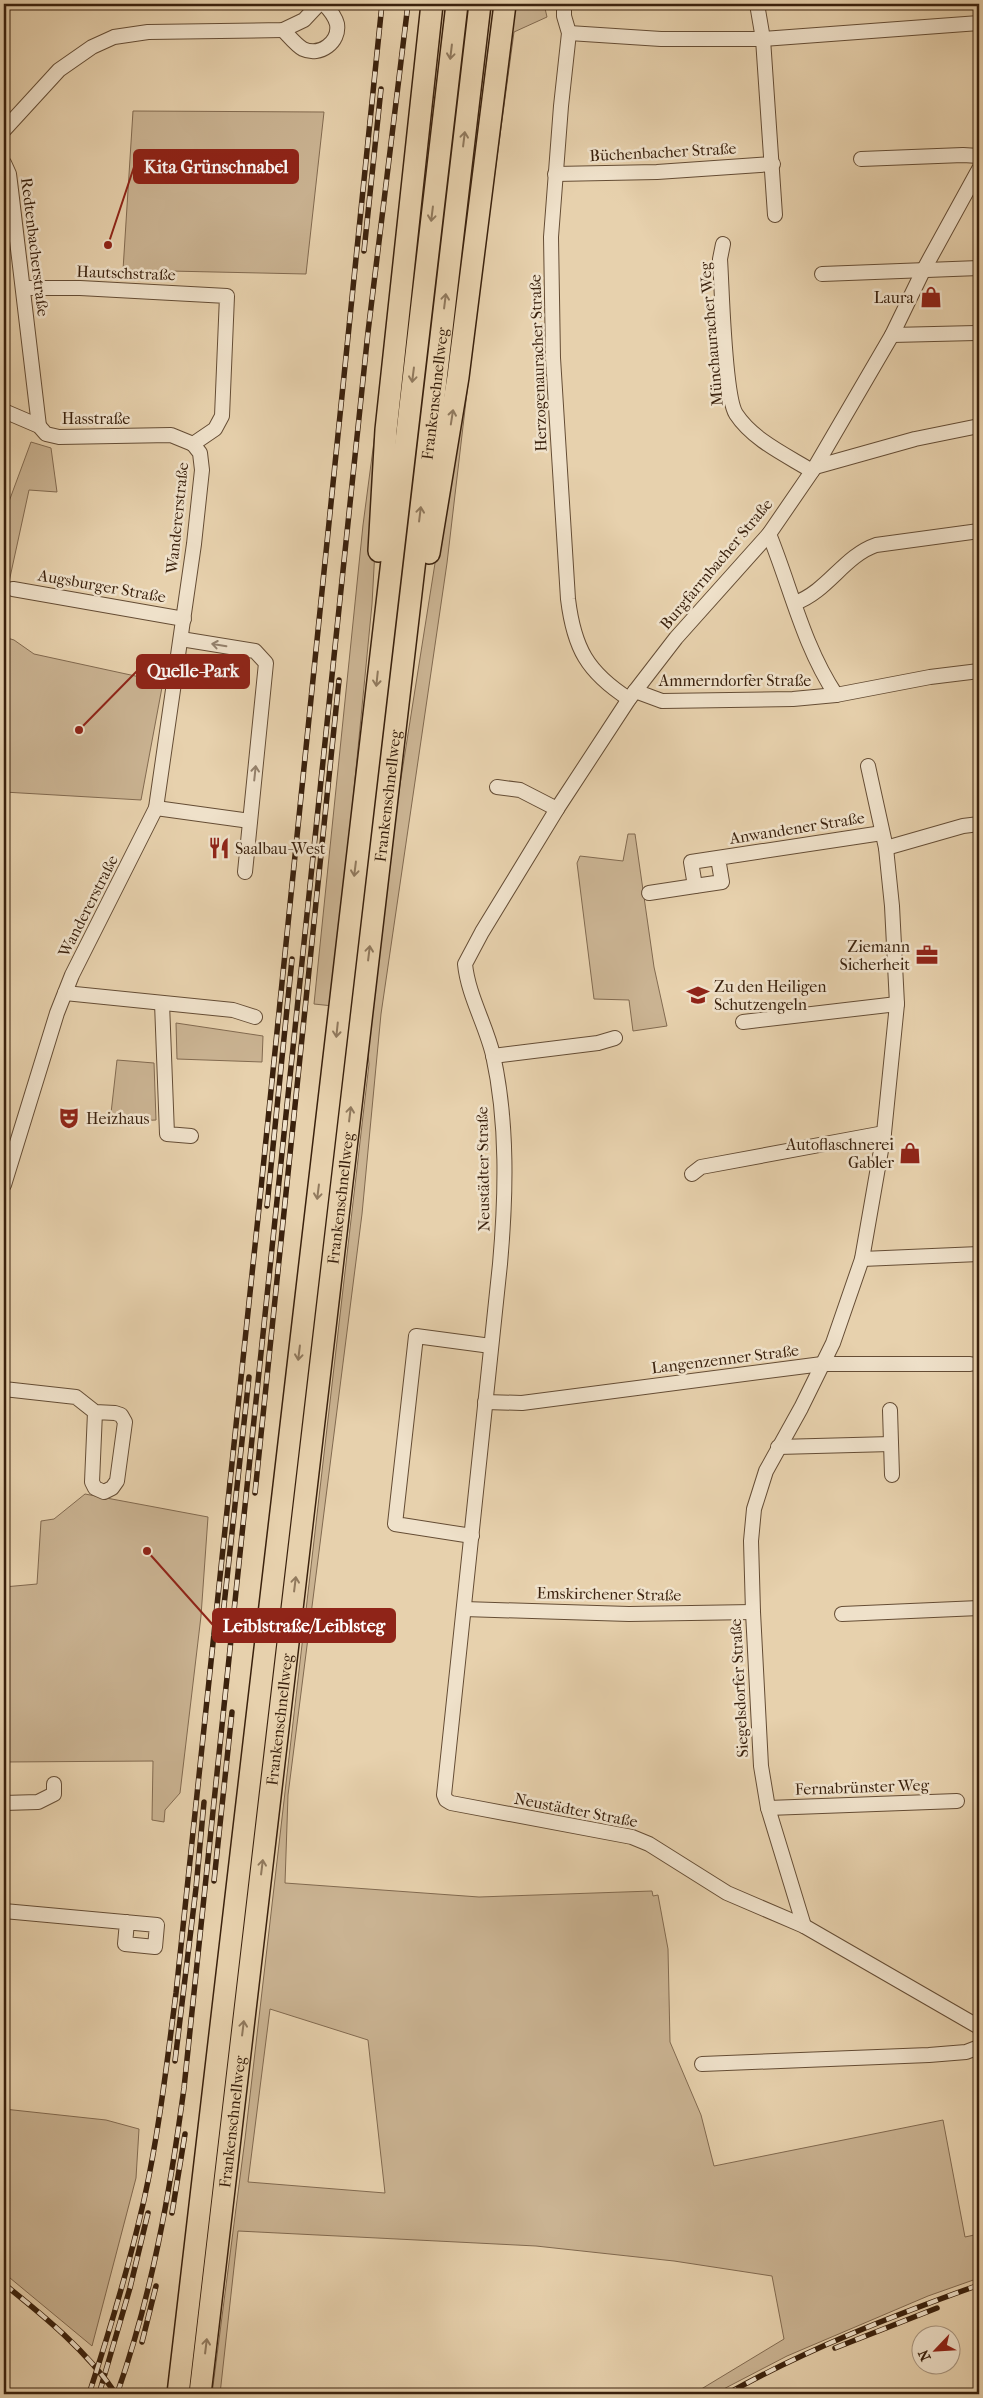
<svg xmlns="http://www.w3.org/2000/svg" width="983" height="2398" font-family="'IM FELL French Canon',serif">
  <rect width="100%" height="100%" fill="#e7d1ad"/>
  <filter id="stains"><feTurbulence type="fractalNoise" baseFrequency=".004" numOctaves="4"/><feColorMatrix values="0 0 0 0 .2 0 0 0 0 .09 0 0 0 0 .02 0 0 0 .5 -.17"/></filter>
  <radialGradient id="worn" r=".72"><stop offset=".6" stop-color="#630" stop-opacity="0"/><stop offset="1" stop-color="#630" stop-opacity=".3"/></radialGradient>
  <g fill="#cab392" stroke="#826a50" fill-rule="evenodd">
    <path d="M 514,4 L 544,4 L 547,17 L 514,32 L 479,290 L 447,563 L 381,1014 L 362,1214 L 288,1795 L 285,1883 L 479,1897 L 652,1891 L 653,1896 L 658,1895 L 668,1949 L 670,2042 L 701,2115 L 714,2166 L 943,2120 L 965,2237 L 979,2234 L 979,2278 L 928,2296 L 787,2356 L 714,2394 L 693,2394 L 784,2339 L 772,2276 L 674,2261 L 536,2246 L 238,2231 L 220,2394 L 212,2394 L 245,2139 L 369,1064 L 366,1040 L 384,886 L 469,348 ZM 270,2009 L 368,2040 L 385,2193 L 248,2182 Z"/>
    <path d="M 133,111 L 324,112 L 306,274 L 123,270 Z"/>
    <path d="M 386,350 L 372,604 L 333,1006 L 314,1004 L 363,525 Z"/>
    <path d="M 31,442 L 51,448 L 57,492 L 29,490 L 4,605 L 4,515 Z"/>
    <path d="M 4,637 L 14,640 L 34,654 L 163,682 L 141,800 L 4,792 Z"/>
    <path d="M 628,834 L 635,834 L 654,967 L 667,1026 L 633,1031 L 629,1000 L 594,999 L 577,863 L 580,856 L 623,861 Z"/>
    <path d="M 176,1023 L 263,1036 L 262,1062 L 177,1059 Z"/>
    <path d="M 117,1060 L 154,1063 L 156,1120 L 110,1122 Z"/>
    <path d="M 85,1494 L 208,1517 L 201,1616 L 180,1793 L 165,1810 L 164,1822 L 152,1820 L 153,1761 L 4,1762 L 4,1587 L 37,1584 L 41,1521 L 54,1519 Z"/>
    <path d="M 4,2109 L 106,2120 L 139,2129 L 136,2178 L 92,2346 L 4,2273 Z"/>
  </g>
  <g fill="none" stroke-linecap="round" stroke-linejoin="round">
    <g stroke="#654d35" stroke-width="16">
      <g id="minor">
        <path d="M 564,4 L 564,16 L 569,33 L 561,106 L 551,237 L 553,358 L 568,599 C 574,648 587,672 629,699"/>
        <path d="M 757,4 L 763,39 L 775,215"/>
        <path d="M 283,30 C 289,36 296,45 303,49 C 320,57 340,42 337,24 C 335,16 330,10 324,4"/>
        <path d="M 569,33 L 661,39 L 763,39 L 979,23"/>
        <path d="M 4,130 L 59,70 L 92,47 L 114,37 L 148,32 L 283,30 L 304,20 L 319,4"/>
        <path d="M 861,159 L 963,155 L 979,156"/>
        <path d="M 4,163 L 9,174 L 11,190 L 39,426"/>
        <path d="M 979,169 L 923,271 L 892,335 L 815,467 L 769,534 L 676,638 L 629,699 L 557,809 L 482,932 L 465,964 C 468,995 486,1025 493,1055 C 508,1123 506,1196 500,1264 L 444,1795 L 446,1800 L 451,1803 L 632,1837 L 649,1844 L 727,1893 L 804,1926 L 979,2027"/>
        <path d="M 555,174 L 657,172 L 773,164"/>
        <path d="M 723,244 L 720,259 C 722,287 724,395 736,414 C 753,440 786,455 812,471"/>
        <path d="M 822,274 L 979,268"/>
        <path d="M 24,288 L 80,288 L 227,296 L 222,416 L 215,429 L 193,444"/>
        <path d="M 892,335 L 976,333"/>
        <path d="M 4,411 L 39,426 L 46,434 L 59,437 L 171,435 L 193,444"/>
        <path d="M 815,467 L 915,439 L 979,426"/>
        <path d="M 769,534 C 791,588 803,645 836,695"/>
        <path d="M 13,589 L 184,619"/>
        <path d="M 795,603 C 828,591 844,556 876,545 L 979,531"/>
        <path d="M 181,639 L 255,651 L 266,663 L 245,872"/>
        <path d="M 635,691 L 662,701 L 793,699 L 836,695 L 930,677 L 979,671"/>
        <path d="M 497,787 L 520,790 L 557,809"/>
        <path d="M 156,808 L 250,821"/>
        <path d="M 886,848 L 963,826 L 979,824"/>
        <path d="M 718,858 L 722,882 L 695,886 L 691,862 C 755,852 819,842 882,833"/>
        <path d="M 649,893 L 695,886"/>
        <path d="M 65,993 L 233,1010 L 255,1017"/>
        <path d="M 162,1003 L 167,1134 L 191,1136"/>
        <path d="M 743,1022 L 897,1004"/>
        <path d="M 493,1056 L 598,1043 L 615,1038"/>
        <path d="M 692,1174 L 701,1167 L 884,1133"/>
        <path d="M 4,1185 L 57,1013 L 72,975 L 156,808 L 194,544 L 202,470 L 200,453 L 193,444"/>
        <path d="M 862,1259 L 979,1254"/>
        <path d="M 4,1389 L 76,1397 L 95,1412 L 115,1413 L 121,1415 L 125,1422 L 117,1481 L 112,1488 L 104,1492 L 95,1488 L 92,1482 L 95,1412"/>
        <path d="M 485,1402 L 522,1403 L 822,1364 L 970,1364"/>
        <path d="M 890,1410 L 892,1475"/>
        <path d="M 778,1447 L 891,1444"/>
        <path d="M 472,1536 L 395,1524 L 416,1336 L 491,1346"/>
        <path d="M 464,1609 L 629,1614 L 753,1612"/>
        <path d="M 842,1614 L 979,1608"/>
        <path d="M 4,1803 L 38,1802 L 54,1794 L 54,1784"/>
        <path d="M 768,1808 L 957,1801"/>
        <path d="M 4,1911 L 157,1925 L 155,1947 L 125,1944 L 127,1922"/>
        <path d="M 804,1926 L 768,1808 L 761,1766 L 753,1612 L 751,1541 L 754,1509 L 766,1471 L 801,1408 L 833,1343 L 862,1259 L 884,1133 L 897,1004 L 892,906 L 886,848 L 868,766"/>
        <path d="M 702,2064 L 929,2055 L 966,2052 L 979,2047"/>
      </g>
    </g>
    <g stroke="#3a210d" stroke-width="24">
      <g id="highway">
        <path d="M 379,551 L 386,430 L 432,4"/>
        <path d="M 429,553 L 458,377 L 505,4"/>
        <path d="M 178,2394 L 457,4"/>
        <path id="s1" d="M 200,2394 L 480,4"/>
      </g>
    </g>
    <use href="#minor" stroke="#efe1ca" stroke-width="14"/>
    <use href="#highway" stroke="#e7d1ad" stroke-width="21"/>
    <g stroke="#3a210d" stroke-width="5.5">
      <g id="rail">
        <path d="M 364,251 L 381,89"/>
        <path d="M 267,1206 L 292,959"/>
        <path d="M 255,1493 L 339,680"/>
        <path d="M 221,1633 L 249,1377"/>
        <path d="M 214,1881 L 232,1712"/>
        <path d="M 175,2061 L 196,1888 L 204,1802"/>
        <path d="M 172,2213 L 185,2134"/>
        <path d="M 4,2284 C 44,2316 87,2351 116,2394"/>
        <path d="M 142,2342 L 156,2286"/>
        <path d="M 835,2348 L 937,2308"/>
        <path d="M 89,2394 C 110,2330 129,2266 144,2200 C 159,2132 167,2062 176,1993 L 259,1208 L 382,4"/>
        <path d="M 99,2394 L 130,2288 L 148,2213"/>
        <path d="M 117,2394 C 152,2295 170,2192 184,2088 L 368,332 L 408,4"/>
        <path d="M 727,2394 C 807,2349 892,2316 979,2285"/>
      </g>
    </g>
    <use href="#rail" stroke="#efe1ca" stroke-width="4" stroke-dasharray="11" stroke-linecap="butt"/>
  </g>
  <defs><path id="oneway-shaft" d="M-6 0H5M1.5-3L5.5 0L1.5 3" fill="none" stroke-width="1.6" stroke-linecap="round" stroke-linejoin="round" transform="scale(1.25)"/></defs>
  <g stroke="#90795d">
    <use href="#oneway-shaft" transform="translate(451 52) rotate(97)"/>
    <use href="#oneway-shaft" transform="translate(464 139) rotate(-83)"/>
    <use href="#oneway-shaft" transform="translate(432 214) rotate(97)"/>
    <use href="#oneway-shaft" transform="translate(445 301) rotate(-83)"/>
    <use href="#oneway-shaft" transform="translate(413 375) rotate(97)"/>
    <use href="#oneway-shaft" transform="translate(452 417) rotate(-81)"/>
    <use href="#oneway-shaft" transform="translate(420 514) rotate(-83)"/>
    <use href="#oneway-shaft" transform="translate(377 679) rotate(96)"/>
    <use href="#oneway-shaft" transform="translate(355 869) rotate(97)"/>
    <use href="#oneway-shaft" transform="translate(369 953) rotate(-83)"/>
    <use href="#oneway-shaft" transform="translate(337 1030) rotate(96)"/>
    <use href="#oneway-shaft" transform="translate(350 1114) rotate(-83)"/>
    <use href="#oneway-shaft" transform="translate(318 1192) rotate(97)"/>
    <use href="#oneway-shaft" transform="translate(299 1353) rotate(97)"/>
    <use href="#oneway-shaft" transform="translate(295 1584) rotate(-83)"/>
    <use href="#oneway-shaft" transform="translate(262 1867) rotate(-83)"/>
    <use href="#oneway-shaft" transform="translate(243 2028) rotate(-83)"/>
    <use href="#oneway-shaft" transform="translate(206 2346) rotate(-83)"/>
  </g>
  <g stroke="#94816c">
    <use href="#oneway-shaft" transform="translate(219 645) rotate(-171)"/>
    <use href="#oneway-shaft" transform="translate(255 773) rotate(-84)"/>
  </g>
  <defs>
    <g id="shop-bare" transform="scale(1.725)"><path d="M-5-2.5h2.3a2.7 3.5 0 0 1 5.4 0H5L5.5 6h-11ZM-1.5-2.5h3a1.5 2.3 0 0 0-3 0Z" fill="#8f2418" stroke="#efe1ca" stroke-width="2.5" paint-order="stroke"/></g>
    <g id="restaurant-bare" transform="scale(1.725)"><path d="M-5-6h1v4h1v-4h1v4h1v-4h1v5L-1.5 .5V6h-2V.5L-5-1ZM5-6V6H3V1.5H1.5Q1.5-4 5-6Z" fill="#8f2418" stroke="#efe1ca" stroke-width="2.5" paint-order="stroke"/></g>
    <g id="office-bare" transform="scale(1.725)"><path d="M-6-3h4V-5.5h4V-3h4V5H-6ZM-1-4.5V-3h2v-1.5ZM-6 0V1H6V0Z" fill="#8f2418" stroke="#efe1ca" stroke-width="2.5" paint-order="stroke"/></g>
    <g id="school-bare" transform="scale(1.725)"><path d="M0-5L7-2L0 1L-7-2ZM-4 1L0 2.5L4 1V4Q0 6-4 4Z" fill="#8f2418" stroke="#efe1ca" stroke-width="2.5" paint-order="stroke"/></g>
    <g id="theatre-bare" transform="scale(1.725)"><path d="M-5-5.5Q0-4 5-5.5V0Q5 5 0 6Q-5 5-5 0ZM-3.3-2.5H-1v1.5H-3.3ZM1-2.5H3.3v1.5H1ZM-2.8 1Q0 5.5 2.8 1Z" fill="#8f2418" stroke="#efe1ca" stroke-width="2.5" paint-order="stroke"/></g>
  </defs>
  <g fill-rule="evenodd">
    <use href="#shop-bare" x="931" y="297"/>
    <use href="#restaurant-bare" x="219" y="848"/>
    <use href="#office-bare" x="927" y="955"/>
    <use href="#school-bare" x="698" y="995"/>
    <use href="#theatre-bare" x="69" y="1118"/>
    <use href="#shop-bare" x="910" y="1153"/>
  </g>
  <g text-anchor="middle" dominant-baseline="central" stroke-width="5" stroke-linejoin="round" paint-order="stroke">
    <g font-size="16" fill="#3a210d" stroke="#efe1ca">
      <text transform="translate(663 152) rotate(-3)">Büchenbacher Straße</text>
      <text transform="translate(35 247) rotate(83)">Redtenbacherstraße</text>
      <text transform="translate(126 273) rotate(2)">Hautschstraße</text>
      <text transform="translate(711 334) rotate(-95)">Münchauracher Weg</text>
      <text transform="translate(538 363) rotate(-92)">Herzogenauracher Straße</text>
      <text stroke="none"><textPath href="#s1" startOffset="2014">Frankenschnellweg</textPath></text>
      <text x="96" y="418">Hasstraße</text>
      <text transform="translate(177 518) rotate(-84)">Wandererstraße</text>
      <text transform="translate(716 564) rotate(-50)">Burgfarrnbacher Straße</text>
      <text transform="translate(102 586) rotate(10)">Augsburger Straße</text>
      <text x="735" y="680">Ammerndorfer Straße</text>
      <text stroke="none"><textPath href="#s1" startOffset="1609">Frankenschnellweg</textPath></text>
      <text transform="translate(797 828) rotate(-9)">Anwandener Straße</text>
      <text transform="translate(88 906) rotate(-63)">Wandererstraße</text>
      <text transform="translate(483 1169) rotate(-91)">Neustädter Straße</text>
      <text stroke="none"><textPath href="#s1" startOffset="1204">Frankenschnellweg</textPath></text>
      <text transform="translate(725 1359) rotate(-7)">Langenzenner Straße</text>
      <text transform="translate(609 1594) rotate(1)">Emskirchener Straße</text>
      <text transform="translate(739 1688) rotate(-93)">Siegelsdorfer Straße</text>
      <text stroke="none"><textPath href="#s1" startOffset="679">Frankenschnellweg</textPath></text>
      <text transform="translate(862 1787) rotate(-2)">Fernabrünster Weg</text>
      <text transform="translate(576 1810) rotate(11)">Neustädter Straße</text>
      <text stroke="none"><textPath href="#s1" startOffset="274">Frankenschnellweg</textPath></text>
    </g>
    <g font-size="16" fill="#3a210d" stroke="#efe1ca" text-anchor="end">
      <text x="914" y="297">Laura</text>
      <text x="235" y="848" text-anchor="start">Saalbau-West</text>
      <text x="910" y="946">Ziemann<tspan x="910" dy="18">Sicherheit</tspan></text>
      <text x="714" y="986" text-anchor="start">Zu den Heiligen<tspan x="714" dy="18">Schutzengeln</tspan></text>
      <text x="86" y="1118" text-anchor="start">Heizhaus</text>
      <text x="894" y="1144">Autoflaschnerei<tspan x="894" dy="18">Gabler</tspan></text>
    </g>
  </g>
  <path fill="none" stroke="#8f2418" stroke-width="2" d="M108 245L134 167M79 730L137 671M147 1551L213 1625"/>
  <g fill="#8f2418" stroke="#efe1ca" stroke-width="2">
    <circle cx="108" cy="245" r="5"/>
    <circle cx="79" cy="730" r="5"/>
    <circle cx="147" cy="1551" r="5"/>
  </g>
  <g fill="#8f2418" stroke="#8f2418" stroke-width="2">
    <rect x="134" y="150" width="164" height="33" rx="5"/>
    <rect x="137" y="655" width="112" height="33" rx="5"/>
    <rect x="213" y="1609" width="182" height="33" rx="5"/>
  </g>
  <g font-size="18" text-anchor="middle" font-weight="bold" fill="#fff">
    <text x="216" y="173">Kita Grünschnabel</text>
    <text x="193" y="677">Quelle-Park</text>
    <text x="304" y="1632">Leiblstraße/Leiblsteg</text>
  </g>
  <rect width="983" height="2398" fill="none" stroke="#e7d1ad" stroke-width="20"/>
  <rect x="5" y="5" width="973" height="2388" fill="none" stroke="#3a210d" stroke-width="2.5"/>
  <rect x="10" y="10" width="963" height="2378" fill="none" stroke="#3a210d"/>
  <g transform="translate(936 2350) rotate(245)"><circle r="24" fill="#efe1ca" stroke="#a7947e"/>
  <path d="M0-4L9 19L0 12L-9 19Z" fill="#8f2418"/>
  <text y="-8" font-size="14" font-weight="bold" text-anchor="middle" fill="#3a210d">N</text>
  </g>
  <rect width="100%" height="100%" filter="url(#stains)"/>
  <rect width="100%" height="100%" fill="url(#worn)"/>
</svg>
